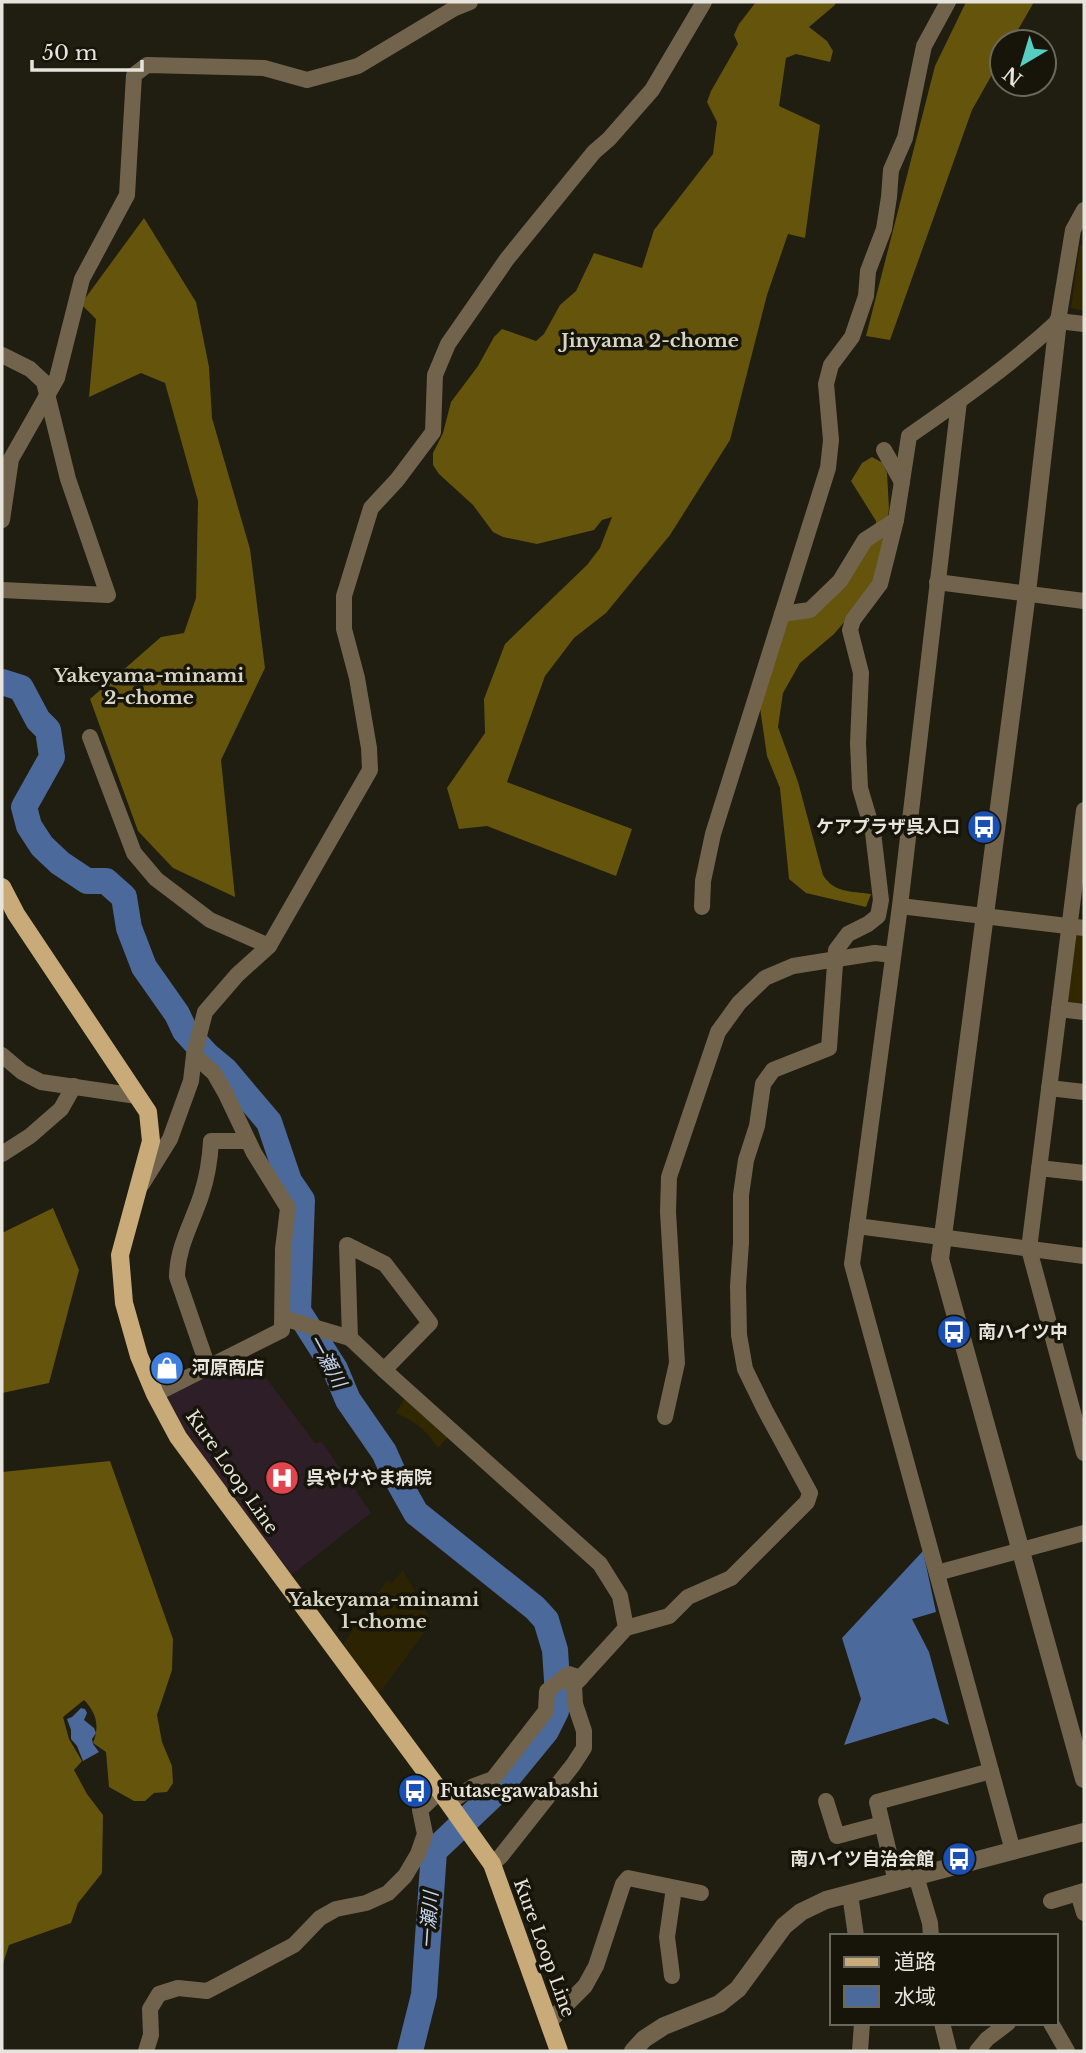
<svg xmlns="http://www.w3.org/2000/svg" width="1086" height="2053" font-family="'Libre Baskerville','Noto Sans JP',serif">
  <rect width="100%" height="100%" fill="#201d11"/>
  <path fill="#2e1e28" d="M 252,1359 L 315,1443 L 322,1442 L 371,1513 L 289,1577 L 187,1438 L 166,1397 L 167,1393 Z"/>
  <g fill="#312800">
    <path d="M 1080,245 L 1084,245 L 1084,311 L 1071,308 Z"/>
    <path d="M 1069,926 L 1084,928 L 1084,1012 L 1059,1009 Z"/>
    <path d="M 407,1394 L 450,1435 L 438,1448 C 424,1428 418,1424 396,1413 Z"/>
  </g>
  <g fill="#64540c">
    <path d="M 756,2 L 835,2 L 835,5 L 809,27 L 827,41 L 833,51 L 830,62 L 796,54 L 786,58 L 779,106 L 820,125 L 805,238 L 788,234 L 767,295 L 730,440 L 670,535 L 606,613 L 574,638 L 545,676 L 507,782 L 632,829 L 616,876 L 487,826 L 459,829 L 447,788 L 485,733 L 484,699 L 505,644 L 587,565 L 600,548 L 612,517 L 602,520 L 594,530 L 537,544 L 503,537 L 493,532 L 473,505 L 439,474 L 433,465 L 433,453 L 443,433 L 451,402 L 478,366 L 494,337 L 502,329 L 536,341 L 544,334 L 560,305 L 576,291 L 594,253 L 642,268 L 654,230 L 713,154 L 717,122 L 707,102 L 711,91 L 738,44 L 734,35 L 739,24 Z"/>
    <path d="M 966,2 L 1034,2 L 1011,42 L 1002,42 L 1002,57 L 972,110 L 890,340 L 866,336 L 935,66 Z"/>
    <path d="M 144,218 L 196,302 L 209,367 L 212,418 L 250,549 L 265,668 L 221,760 L 235,897 L 173,868 L 138,831 L 90,699 L 161,637 L 184,633 L 196,598 L 198,501 L 165,383 L 141,373 L 89,397 L 96,319 L 81,304 Z"/>
    <path d="M 872,457 L 883,463 L 887,473 L 889,508 L 885,543 L 870,592 L 834,634 L 800,663 L 783,693 L 778,727 L 798,782 L 823,875 C 834,893 851,891 871,894 L 866,907 L 806,893 L 789,879 L 780,788 L 767,756 L 759,701 L 785,622 L 807,615 L 844,588 L 875,532 L 876,521 L 851,481 L 862,463 Z"/>
    <path d="M 53,1208 L 79,1270 L 49,1383 L 2,1393 L 2,1233 Z"/>
    <path d="M 110,1461 L 173,1639 L 172,1670 L 157,1715 L 162,1742 L 172,1766 L 173,1783 L 167,1792 L 154,1793 L 145,1801 L 134,1801 L 109,1787 L 106,1752 L 93,1743 C 100,1726 96,1712 84,1700 L 63,1717 L 69,1739 L 82,1761 L 74,1770 L 87,1794 L 103,1815 L 102,1873 L 78,1903 L 71,1923 L 9,1945 L 2,1967 L 2,1472 Z"/>
  </g>
  <path fill="#2c2303" d="M 403,1570 L 432,1622 L 379,1694 L 343,1644 L 387,1580 L 391,1584 Z"/>
  <g fill="#4b699b">
    <path d="M 923,1551 L 936,1612 L 912,1619 L 929,1652 L 949,1725 L 934,1718 L 844,1745 L 861,1699 L 842,1638 Z"/>
    <path d="M 81,1708 L 85,1709 L 87,1713 L 84,1720 L 94,1728 L 96,1733 L 92,1739 L 93,1744 L 99,1752 L 83,1761 L 77,1746 L 71,1739 L 71,1730 L 67,1719 L 72,1717 Z"/>
  </g>
  <g fill="none" stroke-linecap="round" stroke-linejoin="round">
    <path stroke="#4b699b" stroke-width="26" d="M 2,682 L 21,688 L 38,720 L 48,730 L 52,757 L 24,807 L 29,826 L 42,846 L 60,863 L 87,881 L 106,881 L 124,897 L 129,928 L 144,967 L 177,1014 L 185,1031 L 207,1055 L 225,1070 L 269,1122 L 289,1181 L 302,1200 L 298,1311 L 335,1369 L 348,1400 L 384,1452 L 393,1472 L 416,1513 L 535,1608 L 546,1620 L 555,1650 L 558,1696 L 556,1711 L 546,1731 L 496,1792 L 434,1851 L 424,1995 L 410,2051"/>
    <g stroke="#72644c" stroke-width="16">
      <path d="M 1058,321 L 1073,230 L 1084,210"/>
      <path d="M 2,355 L 30,369 L 44,382 L 68,479 L 108,595 L 2,590"/>
      <path d="M 959,401 L 900,906 L 852,1264 L 1013,1851"/>
      <path d="M 884,450 L 902,482"/>
      <path d="M 2,520 L 11,459 L 57,378 L 82,279 L 127,195 L 134,75 L 147,65 L 264,68 L 307,80 L 358,66 L 455,8 L 470,2"/>
      <path d="M 937,582 L 1084,601"/>
      <path d="M 782,614 L 810,610 L 840,581 L 865,540 L 896,520"/>
      <path d="M 90,737 L 134,853 L 156,879 L 210,920 L 269,946"/>
      <path d="M 1084,810 L 1029,1249 L 1084,1453"/>
      <path d="M 900,906 L 1084,928"/>
      <path d="M 702,907 L 703,881 L 713,834 L 828,468 L 831,440 L 826,384 L 831,365 L 852,337 L 866,296 L 868,271 L 884,229 L 889,197 L 891,170 L 905,138 L 924,46 L 948,2"/>
      <path d="M 1059,1009 L 1084,1012"/>
      <path d="M 2,1055 L 22,1072 L 41,1082 L 137,1096"/>
      <path d="M 1049,1088 L 1084,1092"/>
      <path d="M 2,1154 L 30,1136 L 61,1109 L 74,1086"/>
      <path d="M 1039,1168 L 1084,1173"/>
      <path d="M 142,1184 L 170,1139 L 191,1081 L 194,1055 L 205,1012 L 237,975 L 269,946 L 370,770 L 369,748 L 357,678 L 344,629 L 344,596 L 371,508 L 397,480 L 433,432 L 435,375 L 448,344 L 507,259 L 594,152 L 609,139 L 652,90 L 704,2"/>
      <path d="M 857,1226 L 1084,1256"/>
      <path d="M 347,1245 L 385,1264 L 430,1323 L 384,1370 L 350,1338 Z"/>
      <path d="M 283,1318 L 350,1338"/>
      <path d="M 208,1367 L 177,1277 C 177,1248 192,1223 201,1196 C 207,1178 210,1161 211,1141 L 248,1141"/>
      <path d="M 384,1370 L 600,1564 L 620,1596 L 626,1628"/>
      <path d="M 155,1394 L 282,1330 L 283,1249 L 288,1208 L 254,1153 L 226,1094 L 214,1073 L 194,1055"/>
      <path d="M 665,1417 L 677,1363 L 668,1212 L 669,1177 L 718,1032 L 739,1003 L 765,978 L 793,966 L 875,953 L 893,955"/>
      <path d="M 937,1573 L 1084,1533"/>
      <path d="M 826,1801 L 837,1836 L 882,1824"/>
      <path d="M 448,1803 L 474,1786 L 493,1779 L 546,1711 L 547,1691 L 569,1674 L 581,1678"/>
      <path d="M 492,1864 L 501,1856 L 573,1765 L 584,1748 L 584,1731 L 575,1704 L 574,1685 L 626,1628 L 669,1616 L 688,1597 L 731,1578 L 807,1502 L 810,1493 L 765,1410 L 745,1369 L 739,1335 L 738,1286 L 741,1243 L 741,1195 L 746,1160 L 757,1126 L 763,1084 L 773,1070 L 829,1048 L 836,950 L 848,934 L 868,924 L 878,916 L 881,900 L 873,832 L 860,788 L 858,743 L 861,673 L 850,630 L 853,620 L 880,584 L 896,520 L 909,436 C 961,400 1012,364 1058,321 L 1084,324"/>
      <path d="M 916,1876 L 930,1923 L 931,1936"/>
      <path d="M 896,1882 L 877,1802 L 991,1771"/>
      <path d="M 1078,1893 L 1084,1913"/>
      <path d="M 850,1894 L 856,1936"/>
      <path d="M 1051,1901 L 1084,1891"/>
      <path d="M 672,1976 L 667,1937 L 674,1888"/>
      <path d="M 549,2022 L 585,1986 L 596,1966 L 623,1884 L 628,1878 L 701,1893"/>
      <path d="M 942,2023 L 949,2051"/>
      <path d="M 1051,2023 L 1067,2051"/>
      <path d="M 146,2051 L 151,2035 L 150,2009 L 159,1994 L 178,1988 L 207,1991 L 294,1945 L 320,1918 L 336,1909 L 366,1903 L 388,1893 L 405,1876 L 418,1854 L 425,1834 L 420,1810 L 440,1791"/>
      <path d="M 860,2051 L 862,2023"/>
      <path d="M 977,2051 L 987,2039 L 1008,2023"/>
    </g>
    <g stroke="#72644c" stroke-width="18">
      <path d="M 1058,321 L 1027,593 L 940,1259 L 1084,1779"/>
      <path d="M 633,2051 L 644,2039 L 664,2026 L 719,2004 L 738,1989 L 784,1926 L 801,1912 L 826,1900 L 1084,1832"/>
    </g>
    <path stroke="#c9ab7a" stroke-width="18" d="M 2,887 L 16,914 L 148,1112 L 151,1141 L 120,1255 L 124,1303 L 139,1356 L 155,1394 L 178,1437 L 440,1791 L 492,1864 L 559,2051"/>
  </g>
  <defs>
    <g id="bus-disc" transform="scale(1.75)"><circle r="9.5" fill="#1a4fb4" stroke="#171409"/><path d="M-5-6H5V4H4V6H2V4H-2V6H-4V4H-5ZM-3.5-4V0h7V-4ZM-3.5 1.2v1.5H-2V1.2ZM2 1.2v1.5H3.5V1.2Z" fill="#fff"/></g>
    <g id="shop-disc" transform="scale(1.75)"><circle r="9.5" fill="#3f7fe0" stroke="#171409"/><path d="M-5-2.5h2.3a2.7 3.5 0 0 1 5.4 0H5L5.5 6h-11ZM-1.5-2.5h3a1.5 2.3 0 0 0-3 0Z" fill="#fff"/></g>
    <g id="hospital-disc" transform="scale(1.75)"><circle r="9.5" fill="#e0444e" stroke="#171409"/><path d="M-5-5h3v3.5h4V-5h3V5h-3V1.5h-4V5h-3Z" fill="#fff"/></g>
  </defs>
  <g fill-rule="evenodd">
    <use href="#bus-disc" x="984" y="827"/>
    <use href="#bus-disc" x="954" y="1332"/>
    <use href="#shop-disc" x="167" y="1368"/>
    <use href="#hospital-disc" x="282" y="1478"/>
    <use href="#bus-disc" x="415" y="1791"/>
    <use href="#bus-disc" x="959" y="1859"/>
  </g>
  <g text-anchor="middle" dominant-baseline="central" stroke-width="7" stroke-linejoin="round" paint-order="stroke">
    <g font-size="18" font-weight="bold" fill="#e6e4dc" stroke="#171409" text-anchor="start">
      <text x="960" y="827" text-anchor="end">ケアプラザ呉入口</text>
      <text x="978" y="1332">南ハイツ中</text>
      <text x="192" y="1368">河原商店</text>
      <text x="306" y="1478">呉やけやま病院</text>
      <text x="440" y="1791">Futasegawabashi</text>
      <text x="934" y="1859" text-anchor="end">南ハイツ自治会館</text>
    </g>
    <g font-size="18" fill="#e6e4dc" stroke="#171409">
      <text transform="translate(232 1472) rotate(55)">Kure Loop Line</text>
      <text transform="translate(544 1948) rotate(70)">Kure Loop Line</text>
    </g>
    <g font-size="19" font-weight="bold" fill="#d9d5c6" stroke="#171409">
      <text x="650" y="340">Jinyama 2-chome</text>
      <text x="149" y="675">Yakeyama-minami<tspan x="149" dy="22">2-chome</tspan></text>
      <text x="384" y="1599">Yakeyama-minami<tspan x="384" dy="22">1-chome</tspan></text>
    </g>
    <g font-size="19" font-style="italic" fill="#c3d5f4" stroke="#171409">
      <text transform="translate(327 1361) rotate(61)">一瀬川</text>
      <text transform="translate(429 1920) rotate(-86)">一瀬川</text>
    </g>
  </g>
  <rect width="1086" height="2053" fill="none" stroke="#e6e4dc" stroke-width="7"/>
  <rect x="830" y="1934" width="228" height="91" fill="#171409" stroke="#6a675d" stroke-width="2"/>
  <rect x="844" y="1957" width="35" height="10" fill="#c9ab7a" stroke="#6a675d" stroke-width="2"/>
  <text x="894" y="1969" font-size="21" fill="#e6e4dc">道路</text>
  <rect x="844" y="1986" width="35" height="21" fill="#4b699b" stroke="#6a675d" stroke-width="2"/>
  <text x="894" y="2004" font-size="21" fill="#e6e4dc">水域</text>
  <g transform="translate(1023 63) rotate(218)"><circle r="33" fill="#171409" stroke="#6a675d" stroke-width="2"/>
  <path d="M0-5L12 26L0 18L-12 26Z" fill="#57cec2"/>
  <text y="-10" font-size="19" font-weight="bold" text-anchor="middle" fill="#e6e4dc">N</text>
  </g>
  <path d="M32 60v10h110v-10" fill="none" stroke="#e6e4dc" stroke-width="3.5"/>
  <text x="42" y="60" font-size="21" fill="#e6e4dc" stroke="#171409" stroke-width="5" paint-order="stroke">50 m</text>
</svg>
